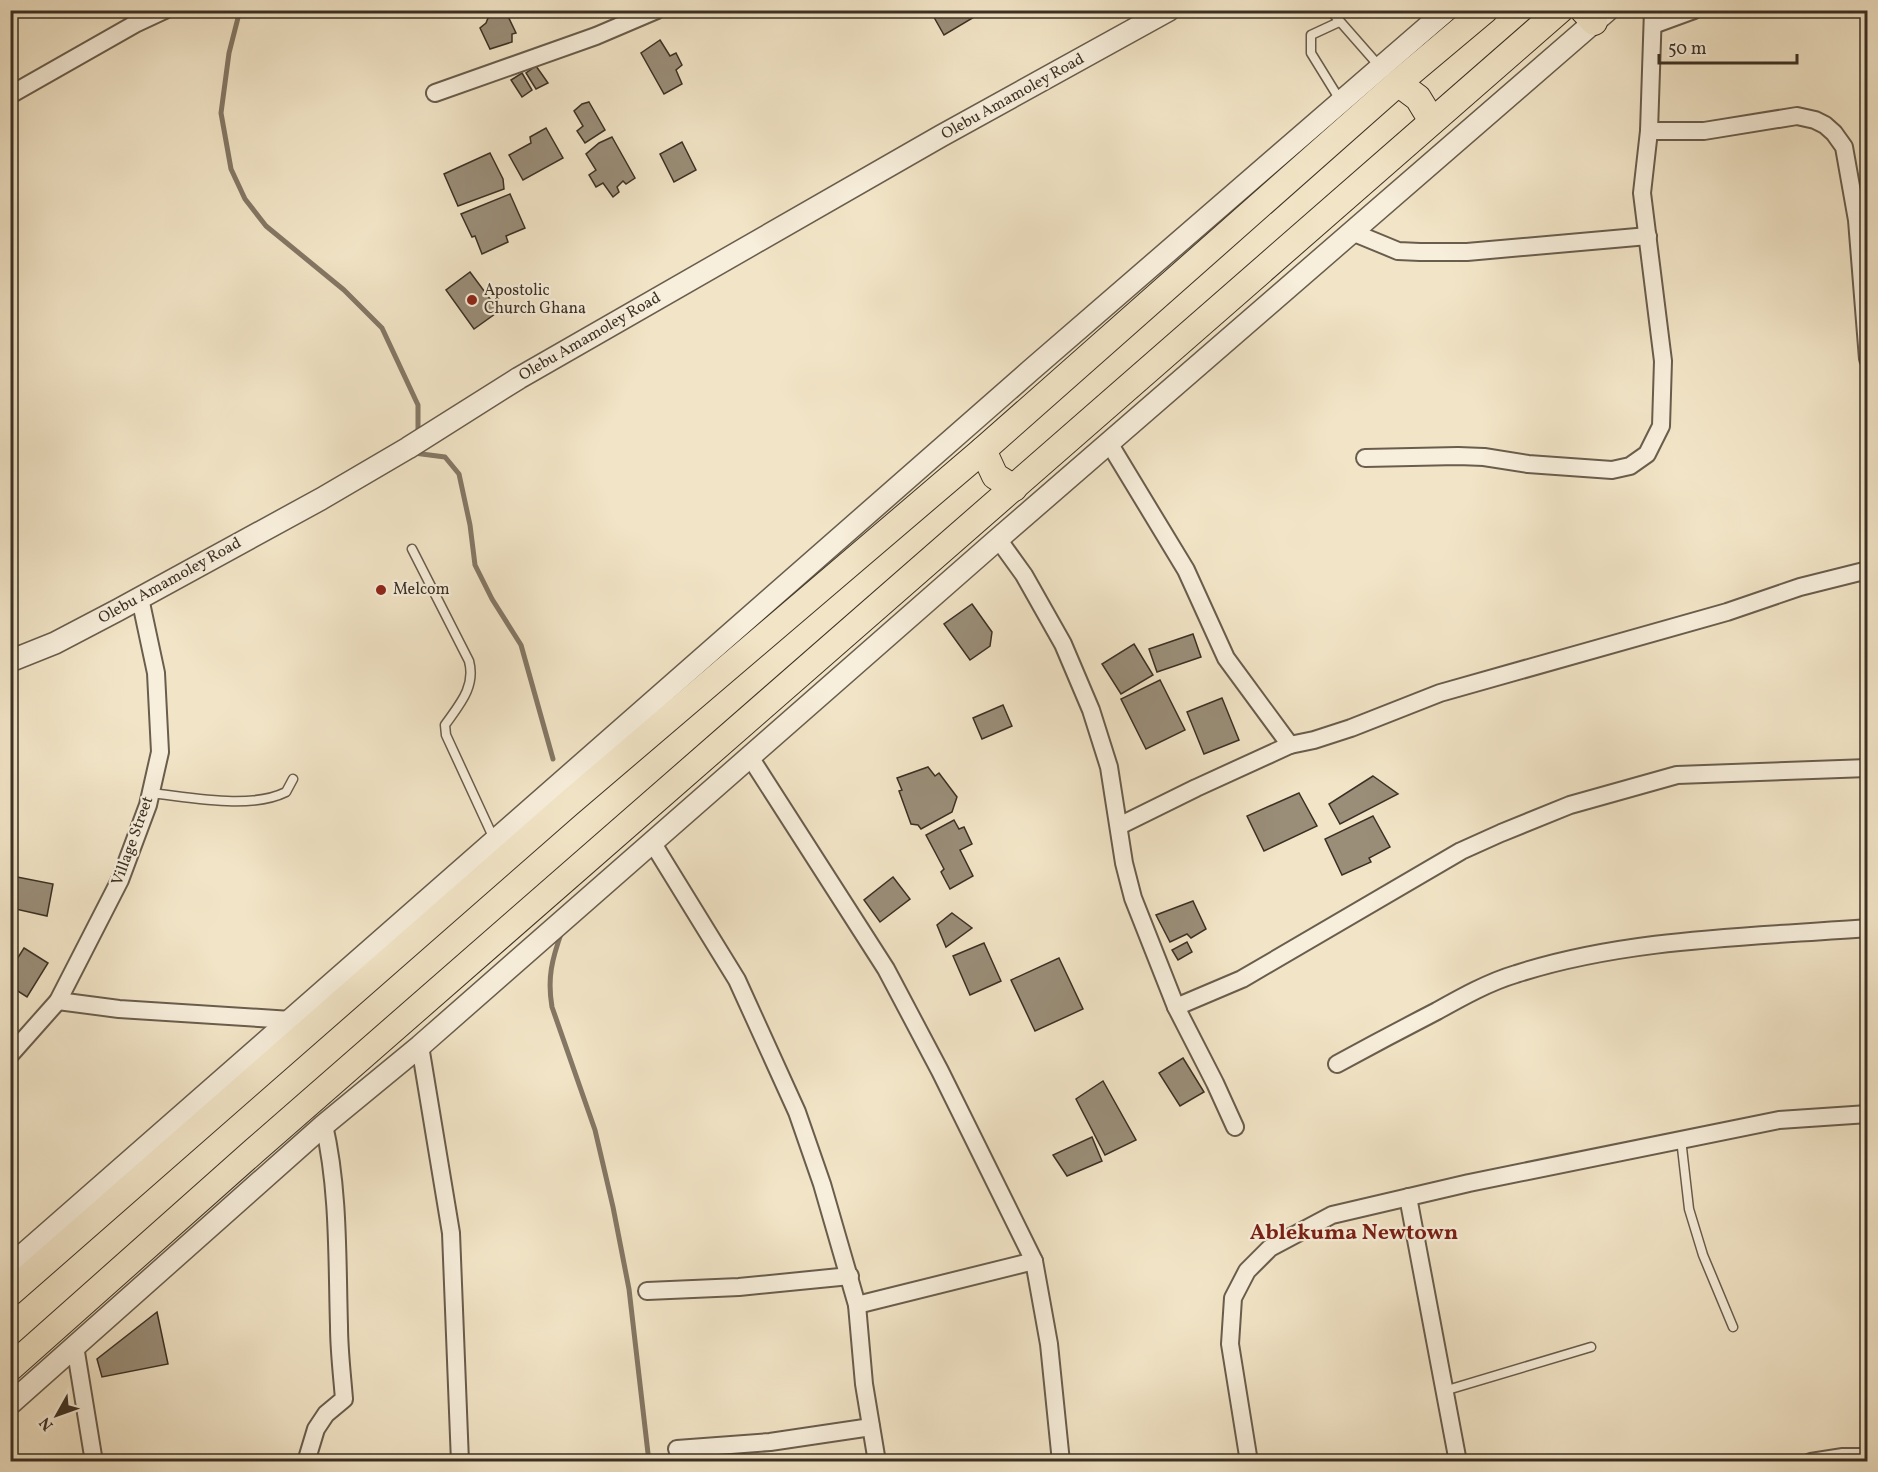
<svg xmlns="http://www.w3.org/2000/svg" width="1878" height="1472" font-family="Vollkorn,serif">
  <rect width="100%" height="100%" fill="#f2e5c7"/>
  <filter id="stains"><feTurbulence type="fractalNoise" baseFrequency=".00333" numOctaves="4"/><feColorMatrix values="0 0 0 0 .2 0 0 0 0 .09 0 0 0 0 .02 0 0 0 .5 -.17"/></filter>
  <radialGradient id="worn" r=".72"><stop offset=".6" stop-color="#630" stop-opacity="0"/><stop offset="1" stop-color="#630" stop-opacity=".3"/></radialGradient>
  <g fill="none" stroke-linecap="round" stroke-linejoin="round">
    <g stroke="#847765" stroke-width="5">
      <path d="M 240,10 L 229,53 L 221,113 L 231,169 L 245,199 L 266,226 L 344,290 L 382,328 L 418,405 L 418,436"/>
      <path d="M 415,451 L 414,453 L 445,457 L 459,474 L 470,525 L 475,565 L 492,599 L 521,645 L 553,759"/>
      <path d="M 562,931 C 552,959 547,978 552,1007 L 595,1130 L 613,1207 L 629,1289 L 649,1462"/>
    </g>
  </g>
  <g fill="#9a8e79" stroke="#3b3024" stroke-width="1.5">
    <path d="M 502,10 L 505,10 L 516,33 L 512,34 L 512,42 L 490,49 L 480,28 L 486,23 L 488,18 Z"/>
    <path d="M 933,10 L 986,10 L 944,35 L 931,12 Z"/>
    <path d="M 660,40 L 670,56 L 676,53 L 682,65 L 676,70 L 682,84 L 664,94 L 641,53 Z"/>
    <path d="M 536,66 L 548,83 L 536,89 L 526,73 Z"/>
    <path d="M 522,73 L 532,90 L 522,97 L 511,80 Z"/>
    <path d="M 589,102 L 605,130 L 585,143 L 577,131 L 583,126 L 574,111 L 582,104 Z"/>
    <path d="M 546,128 L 563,158 L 523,180 L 509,155 L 531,143 L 530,137 Z"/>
    <path d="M 612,137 L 635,178 L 626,184 L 623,181 L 617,187 L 619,192 L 613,197 L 603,183 L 596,187 L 589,175 L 596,170 L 586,154 L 599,143 Z"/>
    <path d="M 682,142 L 696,170 L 674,182 L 660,154 Z"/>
    <path d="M 490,153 L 503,179 L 504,189 L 458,206 L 444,174 Z"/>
    <path d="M 510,194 L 525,228 L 506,236 L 508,242 L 482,254 L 475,236 L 472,237 L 461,214 Z"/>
    <path d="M 470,272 L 499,311 L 474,329 L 446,290 Z"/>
    <path d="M 972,604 L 992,632 L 990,646 L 970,660 L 944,624 Z"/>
    <path d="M 1193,634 L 1201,657 L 1157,672 L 1149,649 Z"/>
    <path d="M 1134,644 L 1153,675 L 1121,694 L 1102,664 Z"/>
    <path d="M 1160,680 L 1185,730 L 1146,749 L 1121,699 Z"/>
    <path d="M 1222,698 L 1239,740 L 1204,754 L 1187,712 Z"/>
    <path d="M 1003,705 L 1012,726 L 982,739 L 973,718 Z"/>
    <path d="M 928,767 L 935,776 L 939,773 L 957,797 L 952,812 L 921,829 L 918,825 L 911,824 L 899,791 L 902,790 L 897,778 Z"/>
    <path d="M 1373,776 L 1398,794 L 1340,824 L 1329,804 Z"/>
    <path d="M 1299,793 L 1317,826 L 1264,851 L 1247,816 Z"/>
    <path d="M 1373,816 L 1390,847 L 1369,858 L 1371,862 L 1342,875 L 1325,839 Z"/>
    <path d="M 954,820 L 959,829 L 964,827 L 972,844 L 960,850 L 973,876 L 950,889 L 941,872 L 944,869 L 926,835 Z"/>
    <path d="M 12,876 L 53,884 L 47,916 L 11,908 L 13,897 L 10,896 Z"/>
    <path d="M 893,877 L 910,899 L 880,922 L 864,900 Z"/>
    <path d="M 1193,901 L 1206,929 L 1191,938 L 1187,934 L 1170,942 L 1156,915 Z"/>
    <path d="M 952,913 L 972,928 L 946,947 L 937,925 Z"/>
    <path d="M 1187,942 L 1192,952 L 1178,960 L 1172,950 Z"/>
    <path d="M 984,943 L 1001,981 L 970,995 L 953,956 Z"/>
    <path d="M 24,948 L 48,963 L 27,997 L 10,986 L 10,970 Z"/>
    <path d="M 1059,958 L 1083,1009 L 1035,1031 L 1011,980 Z"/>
    <path d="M 1183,1058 L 1204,1092 L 1180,1106 L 1159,1073 Z"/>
    <path d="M 1103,1081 L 1136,1140 L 1105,1155 L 1076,1099 Z"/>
    <path d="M 1092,1137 L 1102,1161 L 1067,1176 L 1053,1155 Z"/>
    <path d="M 157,1312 L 168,1364 L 102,1377 L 97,1359 Z"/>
  </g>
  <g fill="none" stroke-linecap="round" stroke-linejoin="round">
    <g stroke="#695d4d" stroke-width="11">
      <g id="service">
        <path d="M 1330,10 L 1380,67"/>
        <path d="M 1339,22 L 1311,35 L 1311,53 L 1340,100"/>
        <path d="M 412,549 L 469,661 C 476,687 459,705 445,725 L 446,735 L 494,839"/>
        <path d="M 150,793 C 189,797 250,810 286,792 L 293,779"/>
        <path d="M 1681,1139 L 1689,1209 L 1703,1255 L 1733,1327"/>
        <path d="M 1444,1391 L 1591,1347"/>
      </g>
    </g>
    <g stroke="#695d4d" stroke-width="20">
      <g id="minor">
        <path d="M 1653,25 L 1694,10"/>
        <path d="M 435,93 L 596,36 L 657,10"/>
        <path d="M 10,95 L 135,24 L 165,10"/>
        <path d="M 1649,131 L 1704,131 L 1797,116 L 1815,120 L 1825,125 L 1834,133 L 1844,147 L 1857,220 L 1868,359"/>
        <path d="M 1352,232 L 1398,251 L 1420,252 L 1467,252 L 1648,236"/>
        <path d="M 1109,443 L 1186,570 L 1226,658 L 1290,745"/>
        <path d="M 1365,458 L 1458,456 L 1484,457 L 1528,464 L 1612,470 L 1630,466 L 1647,454 L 1661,426 L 1663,361 L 1642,193 L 1649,131 L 1653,10"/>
        <path d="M 998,539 L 1024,575 L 1063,644 L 1091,710 L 1109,767 L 1124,863 L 1133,898 L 1176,1007 L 1215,1083 L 1235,1127"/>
        <path d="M 750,757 L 886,969 L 940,1071 L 1034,1261 L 1049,1344 L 1061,1462"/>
        <path d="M 1119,826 L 1196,788 L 1290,745 L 1314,740 L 1351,728 L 1440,693 L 1727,612 L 1800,587 L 1868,570"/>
        <path d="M 652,842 L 737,980 L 797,1112 L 822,1184 L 857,1305 L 864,1384 L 877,1462"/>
        <path d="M 58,1001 L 119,1009 L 291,1020"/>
        <path d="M 1176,1007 L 1242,979 L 1461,851 L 1501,833 L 1570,805 L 1677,775 L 1868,768"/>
        <path d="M 420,1046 L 451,1233 L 460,1462"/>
        <path d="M 10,1055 L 58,1001 L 120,880 L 148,805 L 160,752 L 156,673 L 140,598"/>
        <path d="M 1337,1064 C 1370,1046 1404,1028 1437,1011 C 1462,997 1489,982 1516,974 C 1627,938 1752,937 1868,928"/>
        <path d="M 1408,1197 L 1458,1462"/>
        <path d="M 647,1291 L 739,1287 L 850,1276"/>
        <path d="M 857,1305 L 1034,1261"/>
        <path d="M 75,1346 L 94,1462"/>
        <path d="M 677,1449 L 770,1442 L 871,1427"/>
        <path d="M 306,1462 L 316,1429 L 326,1414 L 344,1399 C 342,1374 339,1350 339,1326 C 337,1260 339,1189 324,1125"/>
        <path d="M 1249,1462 L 1230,1344 L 1233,1298 L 1247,1271 L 1270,1248 L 1332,1215 L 1469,1183 L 1779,1120 L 1868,1114"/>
        <path d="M 1811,1462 L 1843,1457 L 1868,1457"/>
      </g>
    </g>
    <g stroke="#695d4d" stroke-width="24">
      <g id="tertiary">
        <path d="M 10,661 L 55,643 L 118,610 L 321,499 L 408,448 L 519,378 L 941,136 L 1169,10"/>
        <path d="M 10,1266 L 1031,370 L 1447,10"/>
        <path d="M 10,1404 L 324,1125 L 420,1046 L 998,539 L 1608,10"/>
      </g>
    </g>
    <g stroke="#3b3024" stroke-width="28">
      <g id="primary">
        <path d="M 1583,10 L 1594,22"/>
        <path d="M 1398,83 L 1418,98 L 1432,121"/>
        <path d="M 983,450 L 995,476 L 1014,488"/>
        <path d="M 10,1293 L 567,805 L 983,450 L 1398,83 L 1485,10"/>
        <path d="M 10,1368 L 254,1151 L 1560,10"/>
      </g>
    </g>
    <use href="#service" stroke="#f7eedb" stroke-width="8"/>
    <use href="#minor" stroke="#f7eedb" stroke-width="16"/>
    <use href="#tertiary" stroke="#f7eedb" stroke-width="21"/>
    <use href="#primary" stroke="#f2e5c7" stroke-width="26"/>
  </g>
  <g fill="#8f2418" stroke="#f7eedb" stroke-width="2">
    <circle cx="472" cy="300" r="6"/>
    <circle cx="381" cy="590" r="6"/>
  </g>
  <g text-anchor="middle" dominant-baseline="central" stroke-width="4.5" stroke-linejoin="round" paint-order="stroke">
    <g font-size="16" fill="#3b3024" stroke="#f7eedb">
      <text transform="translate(1013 97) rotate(-29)">Olebu Amamoley Road</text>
      <text transform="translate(590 337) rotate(-30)">Olebu Amamoley Road</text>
      <text transform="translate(170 581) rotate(-29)">Olebu Amamoley Road</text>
      <text transform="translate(133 841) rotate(-70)">Village Street</text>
    </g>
    <g font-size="16" fill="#3b3024" stroke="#f7eedb" text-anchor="start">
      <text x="484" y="291">Apostolic<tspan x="484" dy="18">Church Ghana</tspan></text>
      <text x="393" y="590">Melcom</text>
    </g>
    <g font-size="22" font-weight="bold" fill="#7a1f14" stroke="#f7eedb">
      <text x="1354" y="1233">Ablekuma Newtown</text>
    </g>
  </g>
  <rect width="1878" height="1472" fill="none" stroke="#f2e5c7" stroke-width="36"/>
  <rect x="12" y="12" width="1854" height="1448" fill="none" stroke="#3b3024" stroke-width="3"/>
  <rect x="18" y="18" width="1842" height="1436" fill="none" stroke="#3b3024" stroke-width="1.5"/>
  <g transform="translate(57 1415) rotate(230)" stroke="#f7eedb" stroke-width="4.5" paint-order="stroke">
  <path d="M0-4.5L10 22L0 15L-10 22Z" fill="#3b3024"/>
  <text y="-9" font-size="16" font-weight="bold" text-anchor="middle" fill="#3b3024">N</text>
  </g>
  <path d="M1659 54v9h138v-9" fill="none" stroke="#3b3024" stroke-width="3"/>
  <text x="1668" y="54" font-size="18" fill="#3b3024" stroke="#f7eedb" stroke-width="4.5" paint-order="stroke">50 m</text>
  <rect width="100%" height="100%" filter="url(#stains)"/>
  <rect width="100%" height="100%" fill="url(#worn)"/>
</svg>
